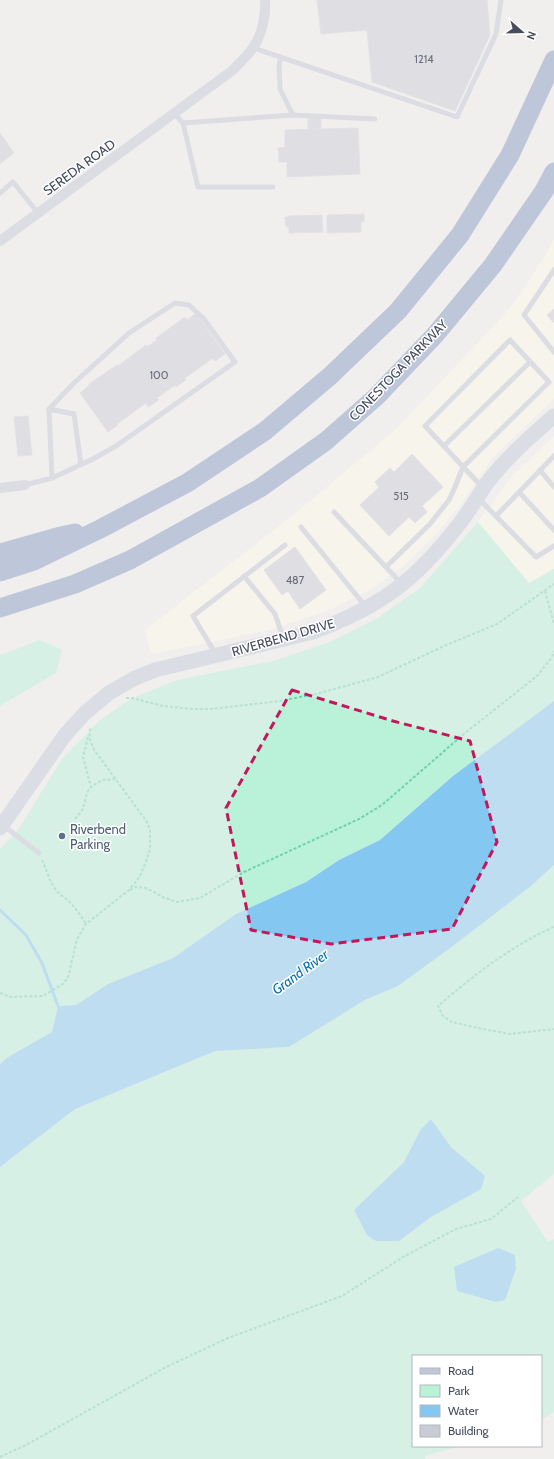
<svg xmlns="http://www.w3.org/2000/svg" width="554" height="1459" font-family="Cabin,sans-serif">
  <rect width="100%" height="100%" fill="#f1eeee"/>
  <g fill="#fdfae6">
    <path d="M 554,240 L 554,399 L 493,457 L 458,508 L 437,533 L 406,564 L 372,589 L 327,611 L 269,630 L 151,654 L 145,630 L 297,512 L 396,429 L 504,315 L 527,284 Z"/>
    <path d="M 554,436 L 554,569 L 529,583 L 478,522 L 513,475 Z"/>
  </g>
  <g fill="#b9f1d9" fill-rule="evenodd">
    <path d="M 478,522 L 529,583 L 554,569 L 554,701 L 453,776 L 380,840 L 339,860 L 306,882 L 236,914 L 173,958 L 108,984 L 76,1005 L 58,1006 L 52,1032 L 8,1057 L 0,1064 L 0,849 L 18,830 L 61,760 L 100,720 L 132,698 L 177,680 L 273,661 L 330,642 L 379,617 L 420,588 Z"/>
    <path d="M 40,640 L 62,650 L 56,673 L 0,706 L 0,655 Z"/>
    <path d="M 554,865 L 554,1174 L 521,1201 L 548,1242 L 554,1239 L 554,1412 L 541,1420 L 541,1356 L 413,1356 L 413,1446 L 460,1446 L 425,1456 L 425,1459 L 0,1459 L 0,1167 L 75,1109 L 215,1050 L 289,1047 L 365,1000 L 398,986 L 449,949 L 531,886 ZM 431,1119 L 451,1147 L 485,1177 L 399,1241 L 354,1210 L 404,1162 Z"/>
  </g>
  <g fill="#84c7f1">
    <path d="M 554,701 L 554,865 L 531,886 L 449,949 L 398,986 L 365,1000 L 289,1047 L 215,1051 L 75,1109 L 0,1167 L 0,1064 L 8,1057 L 52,1032 L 58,1006 L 76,1005 L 108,984 L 173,958 L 236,914 L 306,882 L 339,860 L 380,840 L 453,776 Z"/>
    <path d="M 431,1119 L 451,1147 L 485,1176 L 481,1189 L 431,1217 L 399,1241 L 376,1241 L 367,1235 L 354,1210 L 404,1162 L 421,1129 Z"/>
    <path d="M 498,1248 L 515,1255 L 516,1269 L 505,1300 L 496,1302 L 457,1291 L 454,1267 Z"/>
  </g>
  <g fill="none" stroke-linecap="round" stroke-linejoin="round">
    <path stroke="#84c7f1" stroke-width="3" d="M 0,910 L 26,935 L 42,963 L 58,1006"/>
  </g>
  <g fill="#c9ccd4" stroke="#d1d2da">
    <path d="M 317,0 L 487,0 L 490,35 L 455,111 L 372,82 L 367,30 L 321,34 Z"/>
    <rect x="308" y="118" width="13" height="11"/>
    <path d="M 358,128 L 360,174 L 287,177 L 287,162 L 279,162 L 278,148 L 285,147 L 285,130 Z"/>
    <path d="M 0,133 L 14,153 L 0,164 Z"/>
    <path d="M 364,214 L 364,222 L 361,222 L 361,232 L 327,233 L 327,215 Z"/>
    <path d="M 322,215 L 323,232 L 289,233 L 289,227 L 286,227 L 285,217 L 289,217 L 289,216 Z"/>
    <path d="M 554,309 L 554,323 L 547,315 Z"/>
    <path d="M 196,313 L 225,354 L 215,361 L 213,358 L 185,378 L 186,380 L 176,387 L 175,385 L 157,398 L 159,400 L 148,407 L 146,403 L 117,424 L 118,425 L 108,432 L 80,393 L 89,386 L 89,384 L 117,365 L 118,366 L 146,345 L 147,347 L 157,340 L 156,338 L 185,317 L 187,320 Z"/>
    <path d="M 28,416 L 32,455 L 18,456 L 14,417 Z"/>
    <path d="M 412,454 L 443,487 L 422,506 L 427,512 L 415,523 L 409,517 L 389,536 L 360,505 L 379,487 L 375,482 L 390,468 L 394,472 Z"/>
    <path d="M 295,547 L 326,590 L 300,609 L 288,591 L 282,595 L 264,570 Z"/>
  </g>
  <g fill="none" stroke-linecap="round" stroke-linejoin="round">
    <g stroke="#6fd1b2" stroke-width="2" stroke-dasharray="3 2" stroke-linecap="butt">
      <path d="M 545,591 L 554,624"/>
      <path d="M 126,698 L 132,698 L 163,706 L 191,709 L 211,709 L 280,701 L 316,694 L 378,677 L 444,646 L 497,624 L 554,584"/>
      <path d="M 88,737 L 83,757 L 91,787"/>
      <path d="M 75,819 L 83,809 L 87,793 L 91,787 L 102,780 L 117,779"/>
      <path d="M 42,860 C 47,870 49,882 57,891 C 60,895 65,898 69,901 C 75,908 81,915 86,924"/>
      <path d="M 130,890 L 136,887 L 146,888 L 165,898 L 177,902 L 200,898 L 244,872 L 359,819 L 382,805 L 465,733 L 537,676 L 552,657 L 554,651"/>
      <path d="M 554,927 C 512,945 473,976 438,1006 L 443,1016 L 452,1022 L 478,1028 L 510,1034 L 554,1029"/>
      <path d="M 0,993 L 11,997 L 43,996 L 63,984 L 68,978 L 77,939 L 86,924 L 129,890 L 140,876 L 147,859 L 150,849 L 150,830 L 147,822 L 95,751 C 90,742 88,736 91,727"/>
      <path d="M 0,1457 L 26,1445 L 166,1367 L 228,1338 L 342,1296 L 403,1257 L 456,1229 L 491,1219 L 518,1197"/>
    </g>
    <g stroke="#c0c7d4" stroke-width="5">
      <path d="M 254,48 L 457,117 L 496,34 L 501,0"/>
      <path d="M 281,57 L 279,66 L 280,89 L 293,115"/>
      <path d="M 174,113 L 183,123 L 198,187 L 273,187"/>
      <path d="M 183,123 L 293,115 L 375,119"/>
      <path d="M 0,193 L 13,182 L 38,213"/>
      <path d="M 554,270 L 524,315 L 554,352"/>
      <path d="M 49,409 L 74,414 L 81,465"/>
      <path d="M 444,446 L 530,362"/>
      <path d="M 540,470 L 554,487"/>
      <path d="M 25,485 L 52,478 L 93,459 L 116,446 L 235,362 L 204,319 L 189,305 L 175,303 L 129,333 L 74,383 L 49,409 L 52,478"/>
      <path d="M 519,492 L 554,530"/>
      <path d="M 478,498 L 536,557 L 554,546"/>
      <path d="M 334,512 L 401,583"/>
      <path d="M 496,516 L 554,456"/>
      <path d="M 301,527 L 366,607"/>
      <path d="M 386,567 L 430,524 L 449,500 L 455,487 L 463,467 L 549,382 L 510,340 L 425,426 L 483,488"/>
      <path d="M 244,576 L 275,614 L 283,637"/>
      <path d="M 215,653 L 193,616 L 285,545"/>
      <path d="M 4,826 L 39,853"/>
    </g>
    <g stroke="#c0c7d4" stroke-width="10">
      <path d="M 0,241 L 233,70 C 239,63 247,57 252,49 C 262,36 266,16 265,0"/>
      <path d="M 0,488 L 25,485"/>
    </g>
    <path stroke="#bfc7d8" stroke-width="15" d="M 0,828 L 65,735 L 85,713 L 109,693 L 135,678 L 155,670 L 313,632 C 348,619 385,601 413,575 C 430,560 446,541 460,523 C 470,510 478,496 487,483 C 506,458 531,436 554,416"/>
    <g stroke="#8296c0" stroke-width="19">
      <path d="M 0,553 L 61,536 L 75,533"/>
      <path d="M 0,572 L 34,561 L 100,529 L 187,483 L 265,431 L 330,376 L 398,311 L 460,235 L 510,155 L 554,60"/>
      <path d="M 0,608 L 75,584 L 130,560 L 260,488 L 326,441 L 377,396 L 435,335 L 493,265 L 544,191 L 554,172"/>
    </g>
  </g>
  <path d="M0 0H554V1459H0ZM 292,690 L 393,721 L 470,741 L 497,842 L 452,929 L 331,944 L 251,930 L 226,808 Z" fill="#f1eeee" fill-opacity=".55" fill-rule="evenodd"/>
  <path fill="none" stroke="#c2185b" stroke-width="3" stroke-dasharray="8 5" stroke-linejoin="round" d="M 292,690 L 393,721 L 470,741 L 497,842 L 452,929 L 331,944 L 251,930 L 226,808 Z"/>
  <circle fill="#5c6f8a" stroke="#fff" stroke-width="1.5" cx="62" cy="836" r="4"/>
  <g text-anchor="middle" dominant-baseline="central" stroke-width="3" stroke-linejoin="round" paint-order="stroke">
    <g font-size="11" fill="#666d7b">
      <text x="424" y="59">1214</text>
      <text x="159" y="375">100</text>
      <text x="401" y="496">515</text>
      <text x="295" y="580">487</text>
    </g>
    <g font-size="13" fill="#454d5d" stroke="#fff">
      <text transform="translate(79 167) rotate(-36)">SEREDA ROAD</text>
      <text transform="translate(398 370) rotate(-46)">CONESTOGA PARKWAY</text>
      <text transform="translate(283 637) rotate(-16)">RIVERBEND DRIVE</text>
    </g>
    <g font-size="13" fill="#4e5e75" stroke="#fff" text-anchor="start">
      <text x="70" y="829">Riverbend<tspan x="70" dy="15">Parking</tspan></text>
    </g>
    <g font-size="14" font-style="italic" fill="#046fb1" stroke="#fff">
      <text transform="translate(300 972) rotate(-36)">Grand River</text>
    </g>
  </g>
  <rect x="412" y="1355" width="130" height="92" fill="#ffffff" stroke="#b5b8be"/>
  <rect x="420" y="1368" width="20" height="6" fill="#bfc7d8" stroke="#b5b8be"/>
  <text x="448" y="1375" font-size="12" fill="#454d5d">Road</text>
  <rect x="420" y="1385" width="20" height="12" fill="#b9f1d9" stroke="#b5b8be"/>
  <text x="448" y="1395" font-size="12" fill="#454d5d">Park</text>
  <rect x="420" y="1405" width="20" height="12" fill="#84c7f1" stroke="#b5b8be"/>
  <text x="448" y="1415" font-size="12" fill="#454d5d">Water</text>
  <rect x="420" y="1425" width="20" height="12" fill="#c9ccd4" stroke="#b5b8be"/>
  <text x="448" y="1435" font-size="12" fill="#454d5d">Building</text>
  <g transform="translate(522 32) rotate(110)" stroke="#ffffff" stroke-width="3" paint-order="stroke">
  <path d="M0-3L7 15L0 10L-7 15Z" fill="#454d5d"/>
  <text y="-6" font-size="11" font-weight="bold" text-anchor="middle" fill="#454d5d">N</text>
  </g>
</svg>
